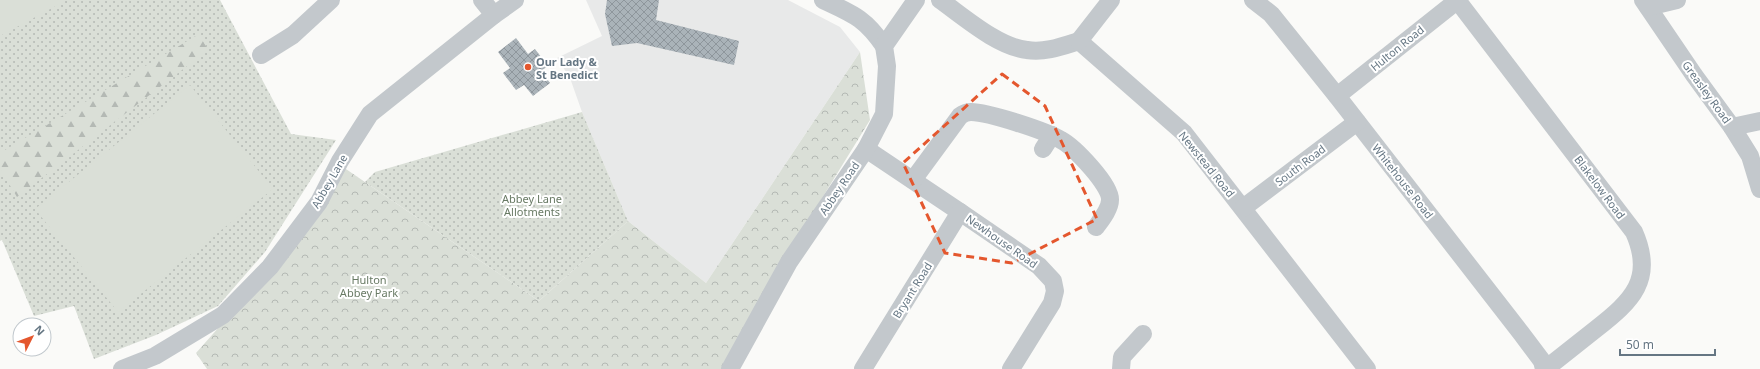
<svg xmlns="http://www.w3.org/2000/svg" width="1760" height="369" font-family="'Noto Sans',sans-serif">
  <defs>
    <pattern id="grass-dots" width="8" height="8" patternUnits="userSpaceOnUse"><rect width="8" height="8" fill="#dadfd7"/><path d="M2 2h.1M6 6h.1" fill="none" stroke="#b4b9b4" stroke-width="1.8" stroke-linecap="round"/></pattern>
    <pattern id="forest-firs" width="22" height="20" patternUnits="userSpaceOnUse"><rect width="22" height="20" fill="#dadfd7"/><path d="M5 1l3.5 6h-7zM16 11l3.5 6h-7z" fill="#b4b9b4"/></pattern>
    <pattern id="park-crowns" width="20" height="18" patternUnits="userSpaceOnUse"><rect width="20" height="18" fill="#dadfd7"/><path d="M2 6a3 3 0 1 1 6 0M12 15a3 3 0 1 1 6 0" fill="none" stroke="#b4b9b4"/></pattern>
    <pattern id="building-cross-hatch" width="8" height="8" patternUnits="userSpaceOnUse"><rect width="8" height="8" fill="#aab3b9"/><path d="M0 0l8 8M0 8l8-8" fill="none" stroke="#8e969c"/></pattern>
  </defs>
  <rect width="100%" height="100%" fill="#fafaf8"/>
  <path fill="#e8e9e9" d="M 586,0 L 788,0 L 840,27 L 860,52 L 706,283 L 628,221 L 582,112 L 570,78 L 557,58 L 602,36 Z"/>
  <g fill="url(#grass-dots)">
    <path d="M 0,0 L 220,0 L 291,134 L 336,140 L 265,252 L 218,306 L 156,335 L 94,359 L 74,306 L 34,316 L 2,240 L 0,241 Z"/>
    <path d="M 582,112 L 628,221 L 539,301 L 365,182 L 375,172 Z"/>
  </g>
  <path fill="url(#forest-firs)" d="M 199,34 L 208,50 L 17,197 L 0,169 L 0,153 Z"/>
  <path fill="url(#park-crowns)" d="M 860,52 L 870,120 L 784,260 L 725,369 L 207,369 L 196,353 L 322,211 L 343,167 L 539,301 L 628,221 L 706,283 Z"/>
  <g fill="#dadfd7">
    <path d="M 0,0 L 67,0 L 0,36 Z"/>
    <path d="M 190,85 L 273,189 L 118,312 L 35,209 Z"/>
  </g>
  <g fill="url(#building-cross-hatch)">
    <path d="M 607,0 L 659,0 L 656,20 L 739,41 L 734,65 L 637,43 L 612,46 L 605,14 Z"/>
    <path d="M 516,38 L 528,54 L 535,49 L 548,66 L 541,71 L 550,83 L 533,96 L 524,85 L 516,90 L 503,73 L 510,68 L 498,52 Z"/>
  </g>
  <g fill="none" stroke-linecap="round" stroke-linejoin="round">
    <g stroke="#c3c8cc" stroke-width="18">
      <path d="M 482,0 L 494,15"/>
      <path d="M 823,0 C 853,14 865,18 884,46"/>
      <path d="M 940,0 C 964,17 998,47 1027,50 C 1045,53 1063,46 1079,41 L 1184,133 L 1367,369"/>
      <path d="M 1253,0 L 1271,14 L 1337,96 L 1521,333 L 1542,361 L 1544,369"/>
      <path d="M 1457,0 L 1634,232 C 1655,279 1632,301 1596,329 C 1582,340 1567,352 1553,363 L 1545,366"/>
      <path d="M 1643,0 L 1694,75 L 1732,127 L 1750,156 L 1760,189"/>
      <path d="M 1648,7 L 1677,0"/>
      <path d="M 1079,41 L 1111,0"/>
      <path d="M 261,55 L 293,35 L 331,0"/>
      <path d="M 1337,96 L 1458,0"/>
      <path d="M 1732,127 L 1760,121"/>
      <path d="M 866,149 L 960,212 L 1039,266 L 1053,281 L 1055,291 L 1052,303 L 1011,369"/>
      <path d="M 1043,149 L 1052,135"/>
      <path d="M 913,180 L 960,116 C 964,113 966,112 971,112 C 988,112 1046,131 1061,140 C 1074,147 1111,185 1110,200 C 1110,209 1101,220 1096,227"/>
      <path d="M 1243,208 L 1357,122"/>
      <path d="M 122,369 L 155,356 L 223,315 L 270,267 L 319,202 L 340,161 L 370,114 L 494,15 L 515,0"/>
      <path d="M 730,369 L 789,262 L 866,149 L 884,114 L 887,66 L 884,46 L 916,0"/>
      <path d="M 863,369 L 960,212"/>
      <path d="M 1121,369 L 1122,357 L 1143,334"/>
    </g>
  </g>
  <path fill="none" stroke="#e4572e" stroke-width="3" stroke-dasharray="8 5" stroke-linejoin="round" d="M 1002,74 L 1045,106 L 1097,219 L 1012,263 L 945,253 L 903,163 Z"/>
  <circle fill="#e4572e" stroke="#fff" stroke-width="1.5" cx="528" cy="67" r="4"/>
  <g text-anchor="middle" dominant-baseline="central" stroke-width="4" stroke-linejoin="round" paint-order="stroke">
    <g font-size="11" fill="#657683" stroke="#fff">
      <text transform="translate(1397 48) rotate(-39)">Hulton Road</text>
      <text transform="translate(1707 92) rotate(54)">Greasley Road</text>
      <text transform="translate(1207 164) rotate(51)">Newstead Road</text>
      <text transform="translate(1300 165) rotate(-37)">South Road</text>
      <text transform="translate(329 181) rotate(-60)">Abbey Lane</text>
      <text transform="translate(1403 181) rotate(52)">Whitehouse Road</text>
      <text transform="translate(1600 187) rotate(53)">Blakelow Road</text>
      <text transform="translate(839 188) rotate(-56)">Abbey Road</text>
      <text transform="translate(1002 241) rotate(35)">Newhouse Road</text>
      <text transform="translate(912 290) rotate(-58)">Bryant Road</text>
    </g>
    <g font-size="11" font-weight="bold" fill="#657683" stroke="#fff" text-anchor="start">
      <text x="536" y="61">Our Lady &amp;<tspan x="536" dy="13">St Benedict</tspan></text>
    </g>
    <g font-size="11" fill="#687a64" stroke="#fff">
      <text x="532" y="198">Abbey Lane<tspan x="532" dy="13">Allotments</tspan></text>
      <text x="369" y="279">Hulton<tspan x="369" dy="13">Abbey Park</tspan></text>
    </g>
  </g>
  <g transform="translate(32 337) rotate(48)"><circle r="19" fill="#ffffff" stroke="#c1c8cd"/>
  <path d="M0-3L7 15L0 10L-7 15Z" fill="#e4572e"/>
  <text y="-6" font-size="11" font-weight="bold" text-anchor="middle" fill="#657683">N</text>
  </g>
  <path d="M1620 349v6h95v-6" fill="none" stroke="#657683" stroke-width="2"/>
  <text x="1626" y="349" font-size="12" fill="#657683" stroke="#ffffff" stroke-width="3" paint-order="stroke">50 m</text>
</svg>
